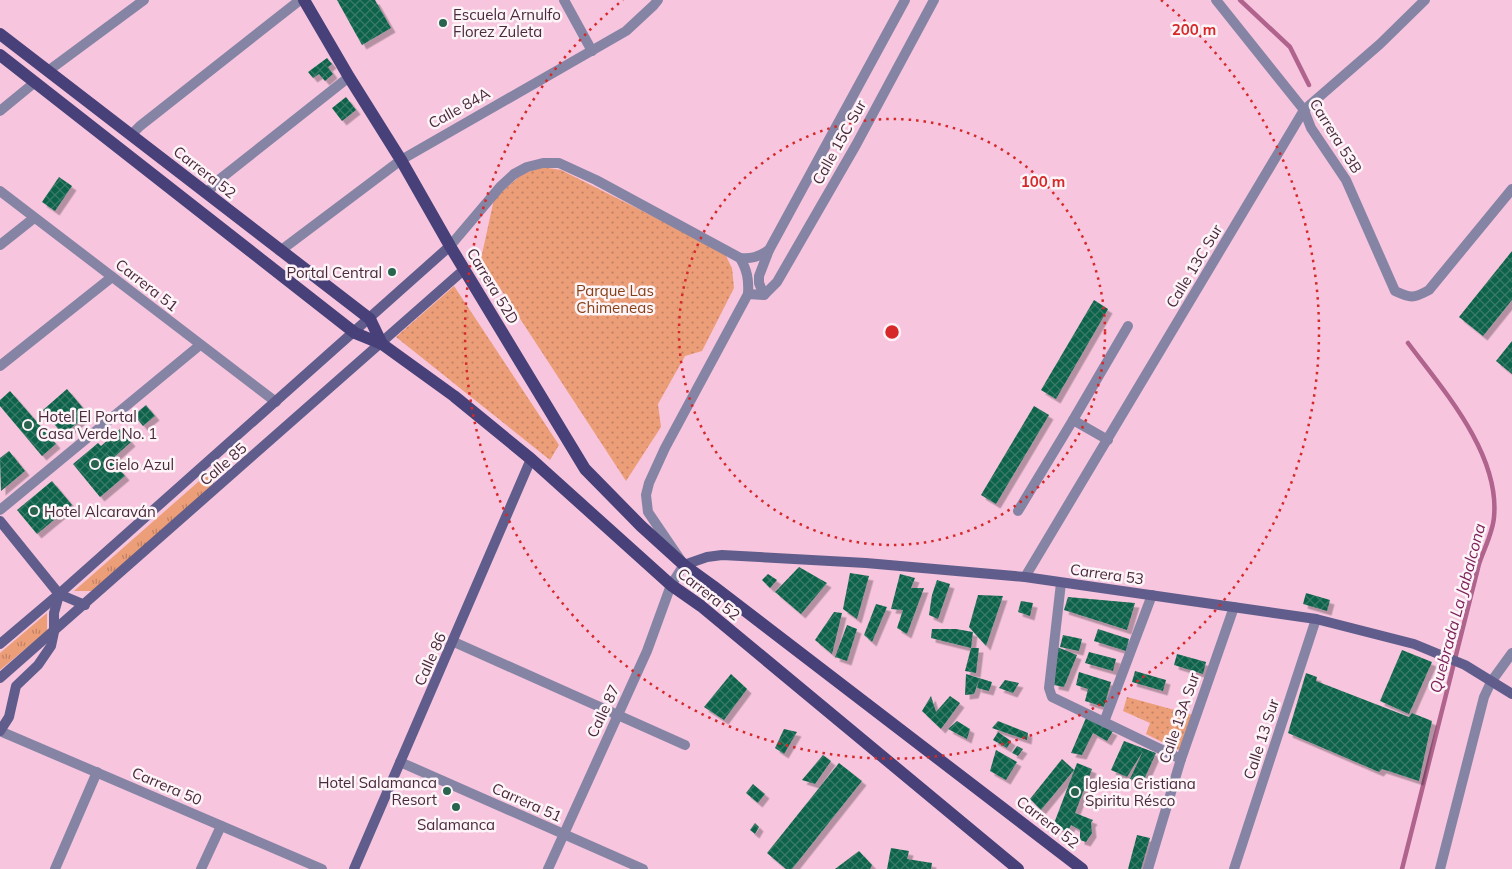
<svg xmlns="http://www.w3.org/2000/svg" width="1512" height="869" font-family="Mulish,sans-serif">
  <defs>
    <pattern id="grass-tufts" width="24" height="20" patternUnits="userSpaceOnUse" patternTransform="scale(1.25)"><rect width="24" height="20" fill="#ec9e78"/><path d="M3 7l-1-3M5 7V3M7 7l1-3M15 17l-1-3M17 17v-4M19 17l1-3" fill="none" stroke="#c18164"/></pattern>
    <pattern id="park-dots" width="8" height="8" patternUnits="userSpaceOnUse" patternTransform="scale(1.25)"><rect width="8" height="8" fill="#ec9e78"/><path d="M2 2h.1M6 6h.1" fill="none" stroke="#c18164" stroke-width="1.8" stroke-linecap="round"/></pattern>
    <pattern id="building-cross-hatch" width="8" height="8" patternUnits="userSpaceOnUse" patternTransform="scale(1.25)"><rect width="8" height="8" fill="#0c6349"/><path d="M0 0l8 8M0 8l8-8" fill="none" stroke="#3b7a68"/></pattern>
    <filter id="shadow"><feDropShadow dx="4.5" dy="4.5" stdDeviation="0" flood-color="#0004"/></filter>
  </defs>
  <rect width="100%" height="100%" fill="#f7c5de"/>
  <g fill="url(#grass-tufts)">
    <path d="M 206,475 L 215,484 L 93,591 L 74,591 Z"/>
    <path d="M 47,613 L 47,631 L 0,670 L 0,653 Z"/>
  </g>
  <g fill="url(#park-dots)">
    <path d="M 542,167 L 561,170 L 724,252 L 732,268 L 734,288 L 702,351 L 685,356 L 658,404 L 661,427 L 626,481 L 481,259 L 494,199 L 522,174 Z"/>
    <path d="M 454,286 L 559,445 L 550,460 L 396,337 Z"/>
    <path d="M 1127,697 L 1193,715 L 1182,752 L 1146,734 L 1150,723 L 1123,711 Z"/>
  </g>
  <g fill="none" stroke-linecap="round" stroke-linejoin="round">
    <g stroke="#af638d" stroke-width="4.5">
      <path d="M 1240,0 L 1290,47 L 1309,85"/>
      <path d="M 1402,869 L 1479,564 C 1484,549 1493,532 1494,517 C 1500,454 1444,391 1408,343"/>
    </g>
  </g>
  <g fill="url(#building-cross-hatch)" filter="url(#shadow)">
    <path d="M 337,0 L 375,0 L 391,28 L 362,45 Z"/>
    <path d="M 327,58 L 332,64 L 328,67 L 333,74 L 325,81 L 319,74 L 313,78 L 308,72 Z"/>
    <path d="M 346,97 L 356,110 L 342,121 L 332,108 Z"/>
    <path d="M 59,177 L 72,186 L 55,211 L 42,202 Z"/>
    <path d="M 1512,251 L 1512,300 L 1483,336 L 1459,317 Z"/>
    <path d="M 1094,300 L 1108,309 L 1056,399 L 1041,390 Z"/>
    <path d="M 1512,341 L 1512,374 L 1496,361 Z"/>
    <path d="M 67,389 L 88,414 L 63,435 L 43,410 Z"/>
    <path d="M 10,391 L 56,444 L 42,456 L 0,406 L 0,400 Z"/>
    <path d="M 146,405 L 155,416 L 143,426 L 134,415 Z"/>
    <path d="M 1034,406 L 1049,415 L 996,504 L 981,495 Z"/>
    <path d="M 120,429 L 131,442 L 112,459 L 105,452 L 125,476 L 100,497 L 73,464 L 98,443 L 101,446 Z"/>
    <path d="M 9,451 L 25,471 L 1,491 L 0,458 Z"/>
    <path d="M 52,481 L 72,505 L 37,534 L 17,510 Z"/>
    <path d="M 799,567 L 827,583 L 801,614 L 775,592 Z"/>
    <path d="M 850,573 L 869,576 L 857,619 L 843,609 Z"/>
    <path d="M 768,574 L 777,580 L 770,588 L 762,580 Z"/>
    <path d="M 900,574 L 915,578 L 911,588 L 924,588 L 907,634 L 897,628 L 903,610 L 891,609 Z"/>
    <path d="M 937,580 L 950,584 L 938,619 L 929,615 L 932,595 Z"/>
    <path d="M 1306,593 L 1330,600 L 1327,611 L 1303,604 Z"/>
    <path d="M 978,595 L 1003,596 L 986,646 L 969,627 Z"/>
    <path d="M 1068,597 L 1135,603 L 1127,630 L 1064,610 Z"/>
    <path d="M 1021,601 L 1033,603 L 1030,616 L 1018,612 Z"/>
    <path d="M 876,604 L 887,607 L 872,642 L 864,635 Z"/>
    <path d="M 834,612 L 842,613 L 832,654 L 815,640 Z"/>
    <path d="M 847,625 L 857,629 L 847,661 L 835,657 Z"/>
    <path d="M 932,629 L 956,629 L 973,632 L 971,648 L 931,638 Z"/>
    <path d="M 1098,629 L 1129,639 L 1126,651 L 1094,641 Z"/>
    <path d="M 1063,635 L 1082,639 L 1079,651 L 1060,647 Z"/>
    <path d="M 1057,647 L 1077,655 L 1064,687 L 1054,685 Z"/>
    <path d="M 971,648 L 979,648 L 976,673 L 965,671 Z"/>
    <path d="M 1402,650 L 1432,662 L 1409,714 L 1380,701 Z"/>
    <path d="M 1089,652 L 1116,659 L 1113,671 L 1085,663 Z"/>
    <path d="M 1177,654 L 1206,662 L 1203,674 L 1174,665 Z"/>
    <path d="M 1135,671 L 1166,680 L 1163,691 L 1132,682 Z"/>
    <path d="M 1079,672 L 1111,682 L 1104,707 L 1085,701 L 1088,689 L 1076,685 Z"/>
    <path d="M 1306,673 L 1317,677 L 1316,681 L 1409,717 L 1412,713 L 1432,721 L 1419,781 L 1382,769 L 1379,772 L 1288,733 Z"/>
    <path d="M 731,674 L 747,689 L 724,720 L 704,707 Z"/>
    <path d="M 966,674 L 992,682 L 989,691 L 977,688 L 979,680 L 974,694 L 965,695 Z"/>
    <path d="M 1005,680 L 1019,683 L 1013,693 L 999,688 Z"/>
    <path d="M 931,696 L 936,712 L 950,696 L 960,703 L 941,729 L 922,711 Z"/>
    <path d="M 1086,718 L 1113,731 L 1107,741 L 1093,733 L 1082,755 L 1071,753 Z"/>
    <path d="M 957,721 L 970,729 L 967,739 L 948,729 Z"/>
    <path d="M 998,721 L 1028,733 L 1027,740 L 992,728 Z"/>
    <path d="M 784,729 L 797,732 L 784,754 L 775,748 Z"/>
    <path d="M 998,732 L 1011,741 L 1007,748 L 993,740 Z"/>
    <path d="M 1124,741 L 1156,753 L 1143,782 L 1130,779 L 1143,751 L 1127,777 L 1111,770 Z"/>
    <path d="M 1017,746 L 1023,749 L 1018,756 L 1012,753 Z"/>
    <path d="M 996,750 L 1017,762 L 1006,780 L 990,771 Z"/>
    <path d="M 823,755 L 831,761 L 815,784 L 802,780 Z"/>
    <path d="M 1062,759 L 1074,770 L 1041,810 L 1030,799 Z"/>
    <path d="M 839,763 L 862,781 L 792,869 L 786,869 L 767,853 Z"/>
    <path d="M 1077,763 L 1092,769 L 1075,813 L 1093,820 L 1091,823 L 1092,833 L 1086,842 L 1080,840 L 1080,830 L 1071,825 L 1068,831 L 1053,826 Z"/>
    <path d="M 753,784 L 765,794 L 758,803 L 746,793 Z"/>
    <path d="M 755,823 L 759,827 L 755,834 L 750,830 Z"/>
    <path d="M 1137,835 L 1150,838 L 1141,869 L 1128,869 Z"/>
    <path d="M 891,848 L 909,851 L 907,859 L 932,863 L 931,869 L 887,869 Z"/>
    <path d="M 859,851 L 872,865 L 870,869 L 835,869 Z"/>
  </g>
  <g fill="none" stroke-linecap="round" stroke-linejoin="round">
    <g stroke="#8684a5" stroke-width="10">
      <path d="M 564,0 L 592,51"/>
      <path d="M 1216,0 L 1304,110 L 1311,128 L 1346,180 L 1395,291 C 1410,298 1413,299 1429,290 L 1512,189"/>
      <path d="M 48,71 L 144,0"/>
      <path d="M 0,111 L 34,83"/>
      <path d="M 131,135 L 140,126 L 300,0"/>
      <path d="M 0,191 L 276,402"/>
      <path d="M 207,194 L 215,183 L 349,77"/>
      <path d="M 0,245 L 34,218"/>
      <path d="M 450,246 L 500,187 L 514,174 L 527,167 L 543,163 L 559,163 L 596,180 L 740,258 C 747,270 749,279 748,294 L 665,448 L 649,483 L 646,495 L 648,512 L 684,565 L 671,585 L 647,651 L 548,869"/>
      <path d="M 280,251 L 401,160 L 626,31 L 654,5 L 658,0"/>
      <path d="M 740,258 C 752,259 758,257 769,250"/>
      <path d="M 748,294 L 764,295 L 777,282 L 856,145 L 934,0"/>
      <path d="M 764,295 L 759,283 L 759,276 L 769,250 L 905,0"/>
      <path d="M 0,366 L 112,277"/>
      <path d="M 1108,440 L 1073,420 L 1128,326"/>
      <path d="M 0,510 L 200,345"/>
      <path d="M 1018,511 L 1073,420"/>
      <path d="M 1025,577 L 1304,110 L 1380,44 L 1425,0"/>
      <path d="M 1061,583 L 1049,688 L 1052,697 L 1181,759"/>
      <path d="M 454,642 L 685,745"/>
      <path d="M 1104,722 L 1152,595"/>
      <path d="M 0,731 L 322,869"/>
      <path d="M 400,762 L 643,869"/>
      <path d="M 55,869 L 97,772"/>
      <path d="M 201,869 L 221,826"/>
      <path d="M 1148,869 L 1181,759 L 1234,607"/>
      <path d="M 1234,869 L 1316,619"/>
      <path d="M 1440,869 L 1484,697 L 1491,682 L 1512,653"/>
    </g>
    <g stroke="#605d8c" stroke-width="10">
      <path d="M 0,521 L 59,594 L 85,605"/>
      <path d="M 684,565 L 707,557 L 722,555 L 866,563 L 1025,577 L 1316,619 L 1414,644 L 1465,665 L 1512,694"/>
      <path d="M 0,644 L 59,594 L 450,246"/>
      <path d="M 0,678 L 459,274 L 465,271"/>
      <path d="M 0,731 L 9,717 L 16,686 L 38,665 L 51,646 L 54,632 L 54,613 L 59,595"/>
      <path d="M 354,869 L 531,459"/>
    </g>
    <g stroke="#474079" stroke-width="12">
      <path d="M 304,0 L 349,77 L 401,160 L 450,246 L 585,469 L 641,526 L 684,565 L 713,586 L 1082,869"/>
      <path d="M 0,34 L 370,319 L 382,344"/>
      <path d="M 0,55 L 355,333 L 382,344 L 454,396 L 531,459 L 671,585 L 701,606 L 1018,869"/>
    </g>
  </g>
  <g fill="none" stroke="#d62828" stroke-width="2.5" stroke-dasharray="2.5 5">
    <circle cx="892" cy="332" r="213"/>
    <path d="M1161 0A427 427 0 1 1 623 0"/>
  </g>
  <g fill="#29644f" stroke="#fdf4f8" stroke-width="2">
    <circle cx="443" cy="23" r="5"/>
    <circle cx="392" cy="272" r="5"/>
    <circle cx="28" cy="425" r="5"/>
    <circle cx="95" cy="464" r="5"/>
    <circle cx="34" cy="511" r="5"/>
    <circle cx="447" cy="791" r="5"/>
    <circle cx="1075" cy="792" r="5"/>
    <circle cx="456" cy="807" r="5"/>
  </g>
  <g text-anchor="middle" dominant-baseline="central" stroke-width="5" stroke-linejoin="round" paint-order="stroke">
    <g font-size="15" fill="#49293b" stroke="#fdf4f8" text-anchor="start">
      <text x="453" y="14">Escuela Arnulfo<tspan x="453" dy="17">Florez Zuleta</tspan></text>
      <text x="382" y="272" text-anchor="end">Portal Central</text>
      <text x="38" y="416">Hotel El Portal<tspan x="38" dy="17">Casa Verde No. 1</tspan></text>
      <text x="105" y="464">Cielo Azul</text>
      <text x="44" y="511">Hotel Alcaraván</text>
      <text x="437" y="782" text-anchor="end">Hotel Salamanca<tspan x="437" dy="17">Resort</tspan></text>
      <text x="1085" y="783">Iglesia Cristiana<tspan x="1085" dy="17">Spiritu Résco</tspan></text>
      <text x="456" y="824" text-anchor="middle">Salamanca</text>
    </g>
    <g font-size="15" fill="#49293b" stroke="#fdf4f8">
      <text transform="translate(459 108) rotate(-29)">Calle 84A</text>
      <text transform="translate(1336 136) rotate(58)">Carrera 53B</text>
      <text transform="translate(839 142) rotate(-61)">Calle 15C Sur</text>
      <text transform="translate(205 172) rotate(38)">Carrera 52</text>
      <text transform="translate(1194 266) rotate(-59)">Calle 13C Sur</text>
      <text transform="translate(147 285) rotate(38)">Carrera 51</text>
      <text transform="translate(493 286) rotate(59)">Carrera 52D</text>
      <text transform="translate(223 464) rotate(-41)">Calle 85</text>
      <text transform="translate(1107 574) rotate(8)">Carrera 53</text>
      <text transform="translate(709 594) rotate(38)">Carrera 52</text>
      <text transform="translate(430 659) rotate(-66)">Calle 86</text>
      <text transform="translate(603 711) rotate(-65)">Calle 87</text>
      <text transform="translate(1179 718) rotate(-71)">Calle 13A Sur</text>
      <text transform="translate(1261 739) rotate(-72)">Calle 13 Sur</text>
      <text transform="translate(167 786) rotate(23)">Carrera 50</text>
      <text transform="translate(527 802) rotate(24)">Carrera 51</text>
      <text transform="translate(1048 822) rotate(38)">Carrera 52</text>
    </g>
    <g font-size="15" fill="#873f15" stroke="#fdf4f8">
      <text x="615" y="290">Parque Las<tspan x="615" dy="17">Chimeneas</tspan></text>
    </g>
    <g font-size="16" font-style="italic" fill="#7e225b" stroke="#fdf4f8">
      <text transform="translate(1457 608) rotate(-75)">Quebrada La Jabalcona</text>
    </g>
  </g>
  <circle cx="892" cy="332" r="8" fill="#d62828" stroke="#fdf4f8" stroke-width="2.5"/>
  <g font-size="15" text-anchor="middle" font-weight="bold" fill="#d62828" stroke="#fdf4f8" stroke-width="5" stroke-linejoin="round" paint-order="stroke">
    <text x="1194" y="35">200 m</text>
    <text x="1043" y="187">100 m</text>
  </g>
</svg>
